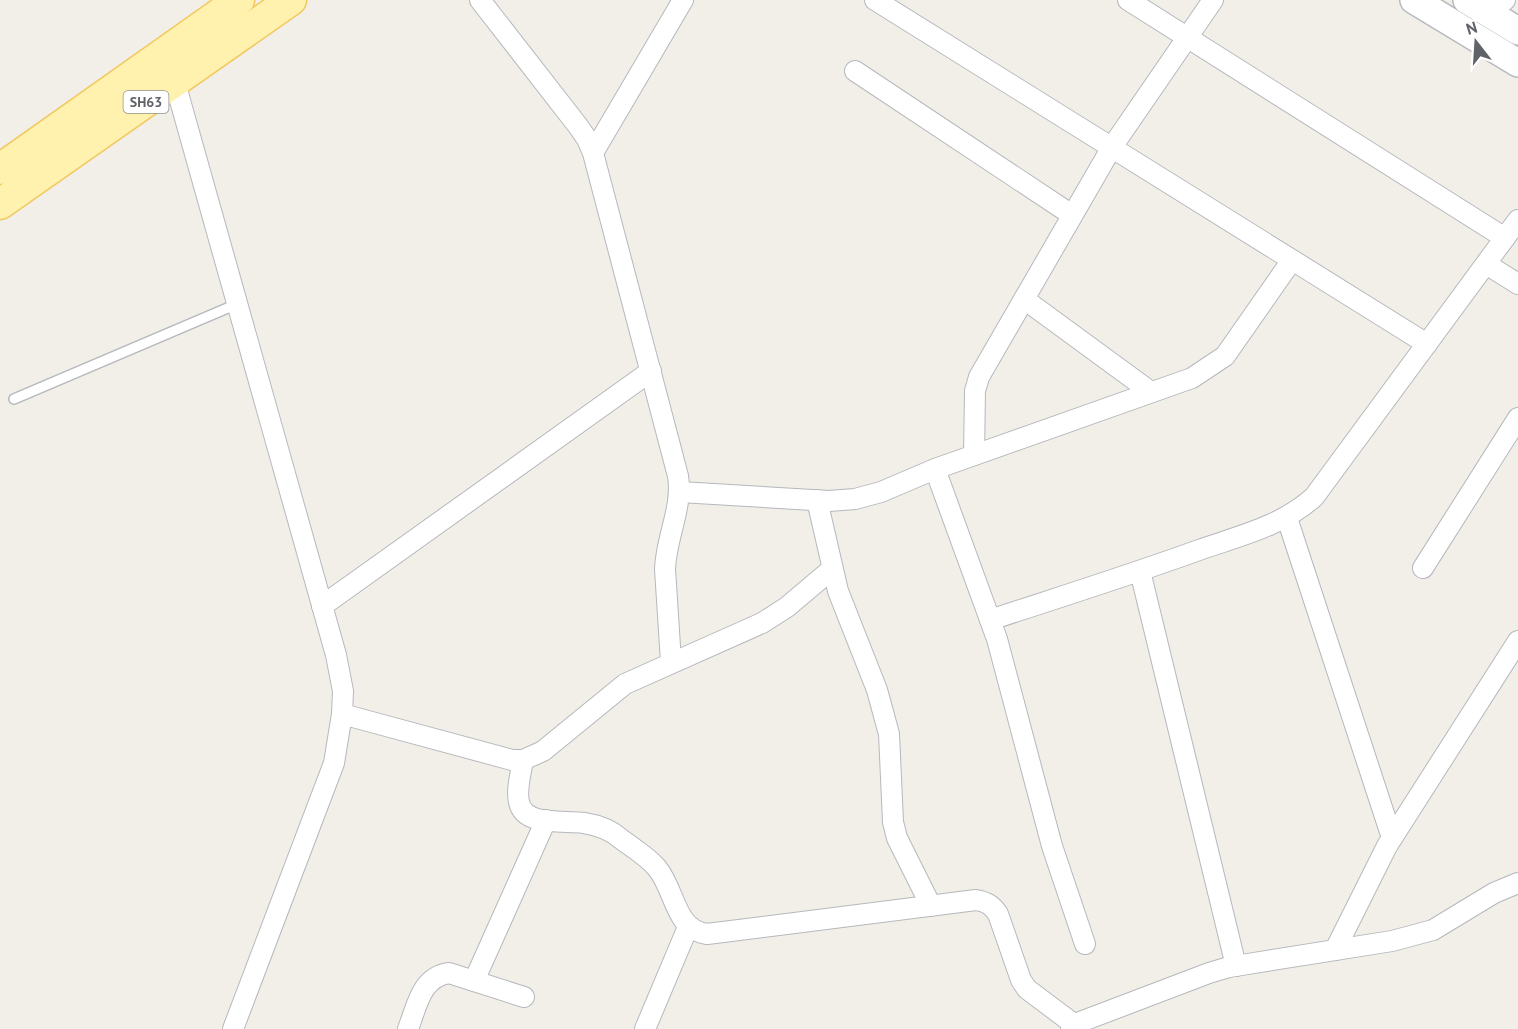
<svg xmlns="http://www.w3.org/2000/svg" width="1518" height="1029" font-family="'PT Sans',sans-serif">
  <rect width="100%" height="100%" fill="#f1efe8"/>
  <g fill="none" stroke-linecap="round" stroke-linejoin="round">
    <g stroke="#b5b8bc" stroke-width="12">
      <path id="lane" d="M 14,399 L 237,304"/>
    </g>
    <g stroke="#b5b8bc" stroke-width="22">
      <g id="street">
        <path d="M 480,0 L 578,126 L 587,139 L 593,153 L 678,476 C 683,508 666,537 665,569 L 671,662"/>
        <path d="M 875,0 L 1427,344"/>
        <path d="M 1128,0 L 1505,238"/>
        <path d="M 1488,12 L 1505,0"/>
        <path d="M 855,71 L 1072,215"/>
        <path d="M 172,72 L 336,655 L 343,691 L 342,714 L 334,763 L 233,1029"/>
        <path d="M 593,153 L 683,0"/>
        <path d="M 1486,264 L 1518,284"/>
        <path d="M 1024,299 L 1151,392"/>
        <path d="M 974,455 L 975,391 L 979,377 L 1112,147 L 1213,0"/>
        <path d="M 935,469 L 997,639 L 1052,846 L 1085,944"/>
        <path d="M 680,492 L 829,501 L 855,499 L 881,492 L 935,469 L 1192,378 L 1225,356 L 1292,260"/>
        <path d="M 817,500 L 838,591 L 877,690 L 889,734 L 893,822 L 897,838 L 931,906"/>
        <path d="M 1287,518 L 1392,838"/>
        <path d="M 1423,568 L 1518,418"/>
        <path d="M 1140,571 L 1236,966"/>
        <path d="M 322,606 L 651,371"/>
        <path d="M 990,620 C 1060,597 1130,575 1199,550 C 1239,536 1282,526 1314,497 L 1518,220"/>
        <path d="M 342,714 L 512,760 L 523,760 L 543,751 L 625,684 L 762,623 L 787,607 L 832,569"/>
        <path d="M 523,760 C 521,773 516,789 519,802 C 524,827 564,820 584,823 C 597,825 611,830 621,839 C 633,848 648,857 657,868 C 676,891 674,929 707,934 L 976,900 C 987,902 992,905 998,914 L 1021,980 L 1027,989 L 1075,1025"/>
        <path d="M 1335,950 L 1387,846 L 1518,641"/>
        <path d="M 474,981 L 546,820"/>
        <path d="M 408,1029 C 417,1006 421,977 449,973 L 524,997"/>
        <path d="M 645,1029 L 688,927"/>
        <path d="M 1071,1029 L 1080,1022 L 1209,973 L 1229,967 L 1392,941 L 1433,930 L 1494,893 L 1518,883"/>
      </g>
    </g>
    <g stroke="#b6babf" stroke-width="30">
      <g id="secondary">
        <path d="M 1414,0 L 1518,63"/>
        <path d="M 1467,0 L 1518,31"/>
      </g>
    </g>
    <g stroke="#f2c960" stroke-width="33">
      <g id="primary">
        <path d="M 0,169 L 239,0"/>
        <path d="M 0,204 L 291,0"/>
      </g>
    </g>
    <use href="#lane" stroke="#fff" stroke-width="9"/>
    <use href="#street" stroke="#fff" stroke-width="20"/>
    <use href="#secondary" stroke="#fff" stroke-width="27"/>
    <use href="#primary" stroke="#fff2af" stroke-width="30"/>
  </g>
  <g text-anchor="middle" dominant-baseline="central" stroke-width="6" stroke-linejoin="round" paint-order="stroke">
    <rect fill="#fff" stroke="#8f9295" stroke-width="1.5" x="123.5" y="91" width="45" height="22" rx="4.5"/>
    <g font-size="14" font-weight="bold" fill="#5f6368">
      <text x="146" y="102">SH63</text>
    </g>
  </g>
  <g transform="translate(1476 42) rotate(343)" stroke="#ffffff" stroke-width="4.5" paint-order="stroke">
  <path d="M0-4.5L10 22L0 15L-10 22Z" fill="#5f6368"/>
  <text y="-9" font-size="16" font-weight="bold" text-anchor="middle" fill="#5f6368">N</text>
  </g>
</svg>
